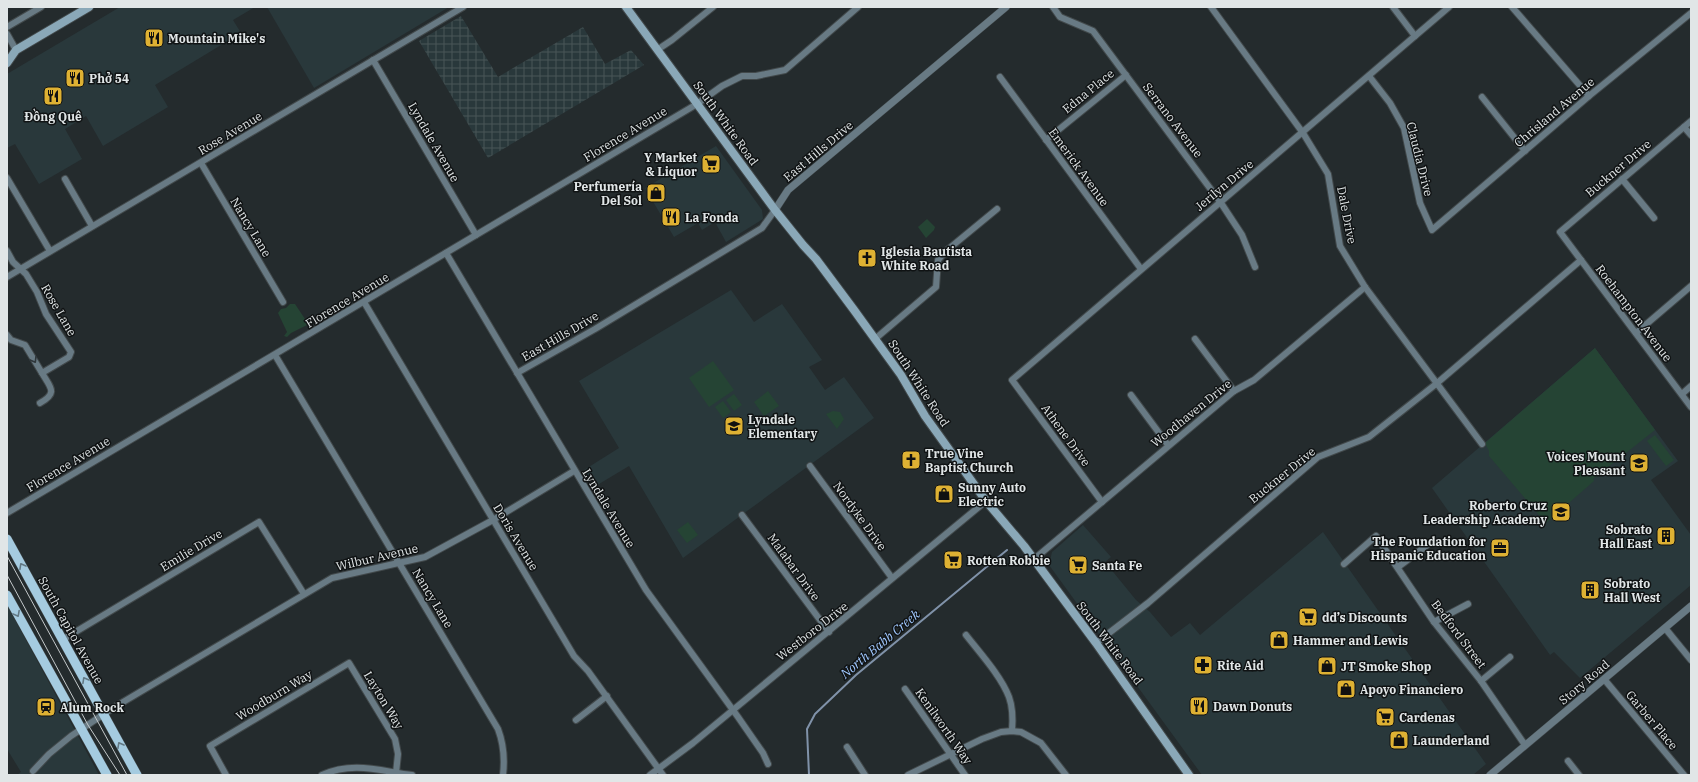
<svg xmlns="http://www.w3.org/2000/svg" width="1698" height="782" font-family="'IBM Plex Serif',serif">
  <defs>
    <pattern id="industrial-grid" width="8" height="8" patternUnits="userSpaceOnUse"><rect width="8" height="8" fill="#29383b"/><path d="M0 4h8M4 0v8" fill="none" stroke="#485557"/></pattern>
  </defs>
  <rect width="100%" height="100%" fill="#242b2d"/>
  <g fill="#29383b">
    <path d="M 120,7 L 255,7 L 233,20 L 241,33 L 155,85 L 168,107 L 103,146 L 86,116 L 65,129 L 82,159 L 39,184 L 15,144 L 7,148 L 7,74 Z"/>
    <path d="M 267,7 L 449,7 L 314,88 Z"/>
    <path d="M 716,146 L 762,210 L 763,219 L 726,242 L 715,222 L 702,230 L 698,223 L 674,237 L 645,188 Z"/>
    <path d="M 731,290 L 754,322 L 782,304 L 822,360 L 809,367 L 825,390 L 844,377 L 874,418 L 683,558 L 629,466 L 594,487 L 584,470 L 619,448 L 579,381 Z"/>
    <path d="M 1595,348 L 1678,461 L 1651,480 L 1691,535 L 1691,585 L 1580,678 L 1554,652 L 1550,655 L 1432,488 Z"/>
    <path d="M 1083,525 L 1111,557 L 1105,562 L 1136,600 L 1150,612 L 1171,637 L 1190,623 L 1200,635 L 1323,532 L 1486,764 L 1473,775 L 1202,775 L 1049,565 L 1052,552 Z"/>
    <path d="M 7,605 L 99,775 L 17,775 L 21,772 L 7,749 Z"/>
  </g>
  <path fill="url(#industrial-grid)" d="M 461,16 L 498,77 L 583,27 L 605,64 L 631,50 L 644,65 L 488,158 L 419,41 Z"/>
  <g fill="#254434">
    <path d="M 927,219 L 935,227 L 934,230 L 926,238 L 918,227 Z"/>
    <path d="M 290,304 L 295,304 L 305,319 L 313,322 L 291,333 L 287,337 L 284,336 L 287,332 L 278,313 L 281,309 L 286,308 Z"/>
    <path d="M 1595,348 L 1655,430 L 1593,479 L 1594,481 L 1546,523 L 1489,456 L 1489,451 L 1485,443 Z"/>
    <path d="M 713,361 L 734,390 L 709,407 L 689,378 Z"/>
    <path d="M 768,391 L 779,406 L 764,416 L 754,402 Z"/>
    <path d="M 734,394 L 742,405 L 734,411 L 726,400 Z"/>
    <path d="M 723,401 L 731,412 L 723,418 L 715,407 Z"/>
    <path d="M 833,411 L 840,412 L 844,419 L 837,429 L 826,414 Z"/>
    <path d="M 1655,435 L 1674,460 L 1666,466 L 1647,441 Z"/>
    <path d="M 688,522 L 698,535 L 687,543 L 677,530 Z"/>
  </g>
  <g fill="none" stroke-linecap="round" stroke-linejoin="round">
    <path stroke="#8092a9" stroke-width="2" d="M 809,775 L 807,729 L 815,714 L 856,675 L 1007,550"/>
    <g stroke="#42494b" stroke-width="8">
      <g id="minor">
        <path d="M 1053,7 L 1060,17 L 1093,31 L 1221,203 L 1242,235 L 1255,267"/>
        <path d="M 1211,7 L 1303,133 L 1328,174 L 1340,246 L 1365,287 L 1482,444"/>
        <path d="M 1393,7 L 1415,36"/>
        <path d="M 1512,7 L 1589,96"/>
        <path d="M 7,27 L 41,7"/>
        <path d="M 7,34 L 16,50"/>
        <path d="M 657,50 L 672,40 L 713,7"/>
        <path d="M 373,60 L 476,235"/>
        <path d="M 1369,76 L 1390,103 L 1404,128 L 1420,203 L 1432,230 L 1589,96 L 1691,13"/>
        <path d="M 1000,77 L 1141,269"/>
        <path d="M 1482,97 L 1525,151"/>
        <path d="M 1691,121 L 1560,232 L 1691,407"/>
        <path d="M 1684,127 L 1691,135"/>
        <path d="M 1046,140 L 1126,75"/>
        <path d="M 201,163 L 283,302"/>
        <path d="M 7,178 L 50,251"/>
        <path d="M 65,179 L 92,226"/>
        <path d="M 1622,179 L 1654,218"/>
        <path d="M 7,251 L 13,262 L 26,274 L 37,292 L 46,314 L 71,352 L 69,357 L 42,373 L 25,345 L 11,340 L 7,335"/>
        <path d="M 446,253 L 646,590 L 738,717 L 763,753 L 768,764"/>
        <path d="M 7,277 L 463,7"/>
        <path d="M 364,302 L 574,656 L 588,671 L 663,775"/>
        <path d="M 1636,333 L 1691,286"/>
        <path d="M 875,339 L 936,287 L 938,260 L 946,251 L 997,209"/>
        <path d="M 1195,339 L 1234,391"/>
        <path d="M 275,355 L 498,729 C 504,745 505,758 503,775"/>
        <path d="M 517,373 L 595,329 L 762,228 L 775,210"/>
        <path d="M 1682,394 L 1691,386"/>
        <path d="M 1131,395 L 1168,445"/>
        <path d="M 40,403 C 58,393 51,388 42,373"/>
        <path d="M 810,466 L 892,578"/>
        <path d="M 1102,502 L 1012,380 L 1449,7"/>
        <path d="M 7,513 L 697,104 L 722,86 L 742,76 L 756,76 L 785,70 L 858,7"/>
        <path d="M 742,515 L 829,632"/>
        <path d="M 1033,560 L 1234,391 L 1254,380 L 1365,287"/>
        <path d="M 1344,564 L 1376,536 L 1434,622 L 1481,681 L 1525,745"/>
        <path d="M 1398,567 L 1426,546"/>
        <path d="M 1434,622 L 1468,604"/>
        <path d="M 1665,628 L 1691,660"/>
        <path d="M 966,635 C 980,653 1001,676 1009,697 C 1013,708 1013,719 1012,731"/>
        <path d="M 62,640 L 259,522 L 304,594"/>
        <path d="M 1096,643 L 1148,603 L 1318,457 L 1369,437 L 1436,384 L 1581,260"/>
        <path d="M 1604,679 L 1684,775"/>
        <path d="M 1481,681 L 1510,657"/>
        <path d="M 905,689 L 965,775"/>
        <path d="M 576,720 L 607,696"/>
        <path d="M 847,747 L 865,775"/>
        <path d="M 1568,761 L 1579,775"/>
        <path d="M 33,771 L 49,754 L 71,736 L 113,708 L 332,578 L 425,557 L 493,520 L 574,471"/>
        <path d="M 226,775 L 210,746 L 349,663 L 395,739 L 398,754 L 396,773"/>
        <path d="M 322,775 C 353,761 380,771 412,775"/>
        <path d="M 650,775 L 693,743 L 986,501"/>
        <path d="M 908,775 L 982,739 L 1001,732 L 1012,731 L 1021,732 L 1041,743 L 1066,775"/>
      </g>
    </g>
    <g stroke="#42494b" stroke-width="8">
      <g id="tertiary">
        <path d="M 775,210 L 788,190 L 1006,7"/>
        <path d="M 1490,775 L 1691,606"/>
      </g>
    </g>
    <g stroke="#42494b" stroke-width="10">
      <g id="secondary">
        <path d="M 626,7 L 775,210 L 803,245 L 816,259 L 854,310 L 901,375 L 925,416 L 986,501 L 1024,546 L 1096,643 L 1189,775"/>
        <path d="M 7,63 L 16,50 L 89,7"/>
      </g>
    </g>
    <g stroke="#42494b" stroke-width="10">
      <g id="primary">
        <path d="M 7,539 L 137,775"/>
        <path d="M 7,595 L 107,775"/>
      </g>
    </g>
    <use href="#minor" stroke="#687a84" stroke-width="6"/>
    <use href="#tertiary" stroke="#687a84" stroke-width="7"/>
    <use href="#secondary" stroke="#8aa8b8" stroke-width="8"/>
    <use href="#primary" stroke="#a5cbe0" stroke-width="9"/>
    <g stroke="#c3c8ca" stroke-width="1">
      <path d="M 7,556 L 127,775"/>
      <path d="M 7,575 L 88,725 L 120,775"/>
    </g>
  </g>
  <defs><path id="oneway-chevron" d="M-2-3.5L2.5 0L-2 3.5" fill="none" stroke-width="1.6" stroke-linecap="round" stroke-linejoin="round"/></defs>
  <use stroke="#2f373b" href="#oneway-chevron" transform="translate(34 360) rotate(59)"/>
  <g stroke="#627884">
    <use href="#oneway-chevron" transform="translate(22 566) rotate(-119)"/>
    <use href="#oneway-chevron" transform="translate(17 614) rotate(62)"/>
    <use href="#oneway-chevron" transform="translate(85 680) rotate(-119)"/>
    <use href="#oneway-chevron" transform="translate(120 745) rotate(-119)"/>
  </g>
  <defs>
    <g id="restaurant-square" transform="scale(1)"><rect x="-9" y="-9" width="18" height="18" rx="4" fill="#deb133" stroke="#101314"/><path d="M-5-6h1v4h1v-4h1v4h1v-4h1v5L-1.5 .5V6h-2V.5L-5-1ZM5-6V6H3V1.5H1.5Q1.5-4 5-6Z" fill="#111"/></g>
    <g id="supermarket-square" transform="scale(1)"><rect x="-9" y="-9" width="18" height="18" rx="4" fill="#deb133" stroke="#101314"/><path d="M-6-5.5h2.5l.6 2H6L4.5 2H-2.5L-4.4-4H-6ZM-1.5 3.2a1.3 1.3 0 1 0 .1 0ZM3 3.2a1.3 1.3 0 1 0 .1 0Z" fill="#111"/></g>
    <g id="shop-square" transform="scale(1)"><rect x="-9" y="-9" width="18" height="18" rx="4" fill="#deb133" stroke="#101314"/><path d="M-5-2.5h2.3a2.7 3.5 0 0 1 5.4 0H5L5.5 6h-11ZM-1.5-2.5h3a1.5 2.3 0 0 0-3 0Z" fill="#111"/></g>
    <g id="church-square" transform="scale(1)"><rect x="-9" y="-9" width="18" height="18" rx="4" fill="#deb133" stroke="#101314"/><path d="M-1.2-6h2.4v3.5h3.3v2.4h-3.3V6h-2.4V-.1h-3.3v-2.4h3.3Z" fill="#111"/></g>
    <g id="school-square" transform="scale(1)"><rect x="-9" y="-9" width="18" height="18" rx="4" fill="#deb133" stroke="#101314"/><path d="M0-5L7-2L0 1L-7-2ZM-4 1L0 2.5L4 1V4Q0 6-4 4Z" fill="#111"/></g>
    <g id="building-square" transform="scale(1)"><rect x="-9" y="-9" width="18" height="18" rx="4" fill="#deb133" stroke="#101314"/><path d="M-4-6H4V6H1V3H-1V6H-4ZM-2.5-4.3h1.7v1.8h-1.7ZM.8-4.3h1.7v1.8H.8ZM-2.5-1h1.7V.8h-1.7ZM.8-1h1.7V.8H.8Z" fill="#111"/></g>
    <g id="office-square" transform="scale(1)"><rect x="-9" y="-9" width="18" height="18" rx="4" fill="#deb133" stroke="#101314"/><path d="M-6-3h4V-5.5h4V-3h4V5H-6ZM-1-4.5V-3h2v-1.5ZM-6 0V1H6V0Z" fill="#111"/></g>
    <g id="pharmacy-square" transform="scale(1)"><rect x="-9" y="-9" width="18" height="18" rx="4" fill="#deb133" stroke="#101314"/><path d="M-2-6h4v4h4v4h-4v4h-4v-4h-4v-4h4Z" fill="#111"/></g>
    <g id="station-square" transform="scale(1)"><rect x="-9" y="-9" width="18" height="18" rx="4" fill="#deb133" stroke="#101314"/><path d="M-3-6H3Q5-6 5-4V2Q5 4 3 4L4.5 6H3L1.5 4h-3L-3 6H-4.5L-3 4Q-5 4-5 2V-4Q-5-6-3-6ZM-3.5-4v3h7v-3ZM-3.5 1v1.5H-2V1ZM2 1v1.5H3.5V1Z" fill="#111"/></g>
  </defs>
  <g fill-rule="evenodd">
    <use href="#restaurant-square" x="154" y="38"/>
    <use href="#restaurant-square" x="75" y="78"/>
    <use href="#restaurant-square" x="53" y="96"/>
    <use href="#supermarket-square" x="711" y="164"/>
    <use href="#shop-square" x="656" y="193"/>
    <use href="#restaurant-square" x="671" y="217"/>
    <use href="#church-square" x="867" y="258"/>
    <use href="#school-square" x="734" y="426"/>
    <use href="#church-square" x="911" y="460"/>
    <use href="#school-square" x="1639" y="463"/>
    <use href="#shop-square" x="944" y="494"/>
    <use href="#school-square" x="1561" y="512"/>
    <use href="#building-square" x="1666" y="536"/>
    <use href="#office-square" x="1500" y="548"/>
    <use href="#supermarket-square" x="953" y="560"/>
    <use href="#supermarket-square" x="1078" y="565"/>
    <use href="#building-square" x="1590" y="590"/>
    <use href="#supermarket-square" x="1308" y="617"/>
    <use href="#shop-square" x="1279" y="640"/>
    <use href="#pharmacy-square" x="1203" y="665"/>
    <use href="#shop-square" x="1327" y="666"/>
    <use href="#shop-square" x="1346" y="689"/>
    <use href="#restaurant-square" x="1199" y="706"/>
    <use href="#station-square" x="46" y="707"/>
    <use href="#supermarket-square" x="1385" y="717"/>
    <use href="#shop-square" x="1399" y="740"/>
  </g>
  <g text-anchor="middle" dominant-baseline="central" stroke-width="3" stroke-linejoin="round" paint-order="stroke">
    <g font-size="12" font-weight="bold" fill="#e1e6e7" stroke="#101314" text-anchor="start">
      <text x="168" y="38">Mountain Mike's</text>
      <text x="89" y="78">Phở 54</text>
      <text x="53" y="116" text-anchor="middle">Đồng Quê</text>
      <text x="697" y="157" text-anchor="end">Y Market<tspan x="697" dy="14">&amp; Liquor</tspan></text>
      <text x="642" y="186" text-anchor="end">Perfumería<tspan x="642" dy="14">Del Sol</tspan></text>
      <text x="685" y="217">La Fonda</text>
      <text x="881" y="251">Iglesia Bautista<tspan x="881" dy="14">White Road</tspan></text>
      <text x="748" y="419">Lyndale<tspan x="748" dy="14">Elementary</tspan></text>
      <text x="925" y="453">True Vine<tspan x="925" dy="14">Baptist Church</tspan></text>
      <text x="1625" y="456" text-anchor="end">Voices Mount<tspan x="1625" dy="14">Pleasant</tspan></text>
      <text x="958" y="487">Sunny Auto<tspan x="958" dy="14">Electric</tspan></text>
      <text x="1547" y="505" text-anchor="end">Roberto Cruz<tspan x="1547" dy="14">Leadership Academy</tspan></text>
      <text x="1652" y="529" text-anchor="end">Sobrato<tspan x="1652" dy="14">Hall East</tspan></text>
      <text x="1486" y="541" text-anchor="end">The Foundation for<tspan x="1486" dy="14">Hispanic Education</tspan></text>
      <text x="967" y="560">Rotten Robbie</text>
      <text x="1092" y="565">Santa Fe</text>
      <text x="1604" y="583">Sobrato<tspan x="1604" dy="14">Hall West</tspan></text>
      <text x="1322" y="617">dd’s Discounts</text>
      <text x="1293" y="640">Hammer and Lewis</text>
      <text x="1217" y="665">Rite Aid</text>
      <text x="1341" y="666">JT Smoke Shop</text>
      <text x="1360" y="689">Apoyo Financiero</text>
      <text x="1213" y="706">Dawn Donuts</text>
      <text x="60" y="707">Alum Rock</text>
      <text x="1399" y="717">Cardenas</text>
      <text x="1413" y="740">Launderland</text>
    </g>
    <g font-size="12" fill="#e1e6e7" stroke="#101314">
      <text transform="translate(1088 91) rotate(-39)">Edna Place</text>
      <text transform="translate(1554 112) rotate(-40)">Chrisland Avenue</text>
      <text transform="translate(1173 120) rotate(53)">Serrano Avenue</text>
      <text transform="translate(726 123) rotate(54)">South White Road</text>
      <text transform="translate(230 133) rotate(-31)">Rose Avenue</text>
      <text transform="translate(625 134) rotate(-31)">Florence Avenue</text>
      <text transform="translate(434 142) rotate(60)">Lyndale Avenue</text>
      <text transform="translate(818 151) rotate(-40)">East Hills Drive</text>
      <text transform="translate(1420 159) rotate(76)">Claudia Drive</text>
      <text transform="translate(1079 167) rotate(54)">Emerick Avenue</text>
      <text transform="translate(1618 168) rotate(-40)">Buckner Drive</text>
      <text transform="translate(1224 185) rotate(-40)">Jerilyn Drive</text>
      <text transform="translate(1347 215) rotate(79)">Dale Drive</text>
      <text transform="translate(251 227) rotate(59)">Nancy Lane</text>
      <text transform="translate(347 300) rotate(-31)">Florence Avenue</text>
      <text transform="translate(59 310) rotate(60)">Rose Lane</text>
      <text transform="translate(1634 313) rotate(53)">Roehampton Avenue</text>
      <text transform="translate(560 336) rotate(-30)">East Hills Drive</text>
      <text transform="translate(919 383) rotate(57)">South White Road</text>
      <text transform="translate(1191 413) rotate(-39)">Woodhaven Drive</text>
      <text transform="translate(1066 435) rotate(54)">Athene Drive</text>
      <text transform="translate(68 464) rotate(-31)">Florence Avenue</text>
      <text transform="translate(1282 475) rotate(-39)">Buckner Drive</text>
      <text transform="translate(609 508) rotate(59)">Lyndale Avenue</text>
      <text transform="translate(860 516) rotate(54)">Nordyke Drive</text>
      <text transform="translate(516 537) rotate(59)">Doris Avenue</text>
      <text transform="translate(191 550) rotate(-31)">Emilie Drive</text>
      <text transform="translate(377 557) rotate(-13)">Wilbur Avenue</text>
      <text transform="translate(794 567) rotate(54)">Malabar Drive</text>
      <text transform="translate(433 598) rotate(59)">Nancy Lane</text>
      <text transform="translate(71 630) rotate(61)">South Capitol Avenue</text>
      <text transform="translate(812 631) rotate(-38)">Westboro Drive</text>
      <text transform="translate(1459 634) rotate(53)">Bedford Street</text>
      <text transform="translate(1110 643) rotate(53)">South White Road</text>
      <text transform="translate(1584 682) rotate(-40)">Story Road</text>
      <text transform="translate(274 695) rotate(-31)">Woodburn Way</text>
      <text transform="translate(384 700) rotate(59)">Layton Way</text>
      <text transform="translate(1652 720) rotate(50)">Garber Place</text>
      <text transform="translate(944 726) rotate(55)">Kenilworth Way</text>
    </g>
    <g font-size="13" font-style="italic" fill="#a0c8ff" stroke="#101314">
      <text transform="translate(880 644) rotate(-40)">North Babb Creek</text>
    </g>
  </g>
  <rect width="1698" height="782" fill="none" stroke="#e1e6e7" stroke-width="16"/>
</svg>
